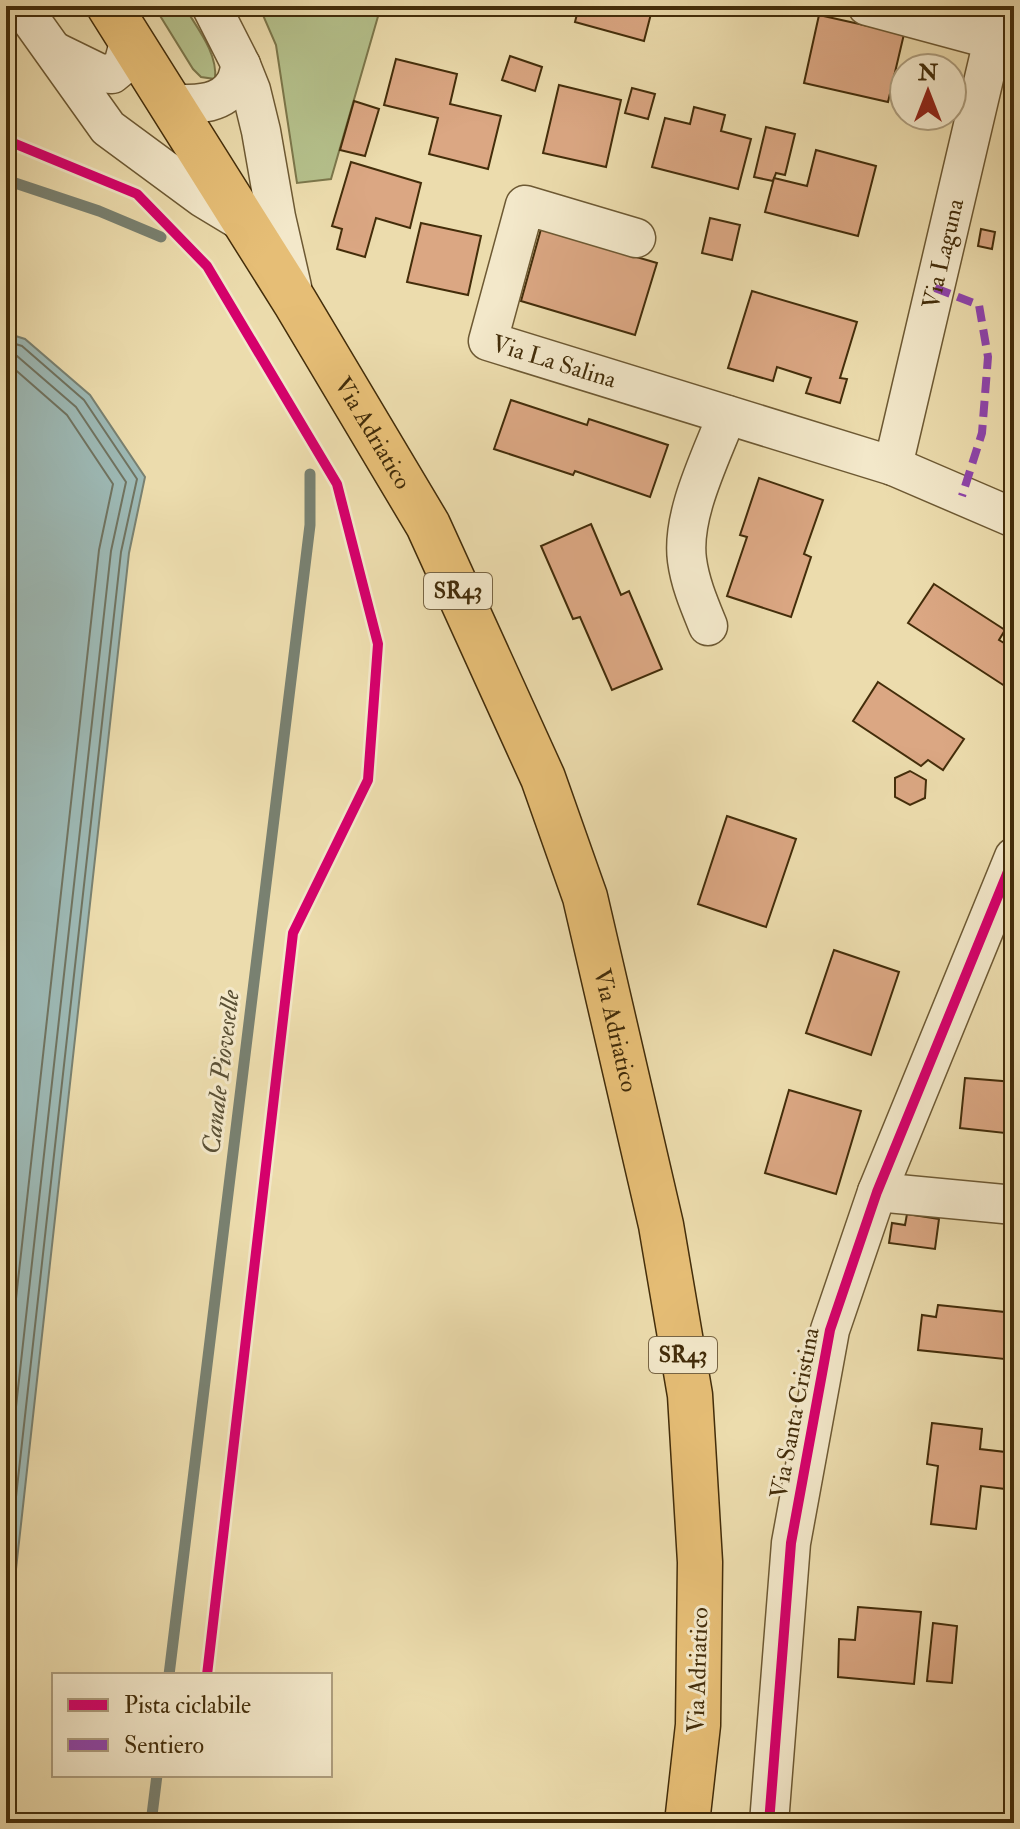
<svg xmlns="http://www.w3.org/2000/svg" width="1020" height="1829" font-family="'IM FELL Double Pica',serif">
  <rect width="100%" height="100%" fill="#ecdcad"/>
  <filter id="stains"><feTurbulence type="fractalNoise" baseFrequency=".0025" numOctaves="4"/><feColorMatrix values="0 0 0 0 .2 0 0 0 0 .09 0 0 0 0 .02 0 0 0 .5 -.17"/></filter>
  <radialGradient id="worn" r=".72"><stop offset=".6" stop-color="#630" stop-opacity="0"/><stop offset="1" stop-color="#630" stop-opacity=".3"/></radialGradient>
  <g fill="#b5c18c" stroke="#7c774b" stroke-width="2">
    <path d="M 154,6 L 184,6 C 197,28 218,53 215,79 L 201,77 L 193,69 Z"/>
    <path d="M 259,6 L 381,6 L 331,179 L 297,183 L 276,45 Z"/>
  </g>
  <path fill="#9db9b5" stroke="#798171" stroke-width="2" d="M 6,333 L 25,339 L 90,395 L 145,477 L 129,553 L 6,1659 Z"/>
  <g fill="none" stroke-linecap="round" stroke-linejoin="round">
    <g stroke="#707360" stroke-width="2">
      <path d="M 6,341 L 22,346 L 84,400 L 137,479 L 121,552 L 6,1587"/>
      <path d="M 6,352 L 17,356 L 76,407 L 126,482 L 111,551 L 6,1497"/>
      <path d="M 6,364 L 11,366 L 67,415 L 113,484 L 99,550 L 6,1389"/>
    </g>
    <g stroke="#798171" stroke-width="11">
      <path d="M 6,180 L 99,211 L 161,237"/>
      <path d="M 169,1675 L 310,525 L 310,474"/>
      <path d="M 151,1823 L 157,1775"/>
    </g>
  </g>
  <g fill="#dba783" stroke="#432d0a" stroke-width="2">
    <path d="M 579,6 L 653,6 L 644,41 L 575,22 Z"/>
    <path d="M 819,15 L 904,34 L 888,102 L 804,83 Z"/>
    <path d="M 510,56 L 542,67 L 535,91 L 502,80 Z"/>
    <path d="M 396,59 L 457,74 L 450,104 L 501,116 L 488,169 L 429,154 L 438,118 L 384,105 Z"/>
    <path d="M 559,85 L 621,100 L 606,167 L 543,153 Z"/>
    <path d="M 632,88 L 655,94 L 648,119 L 625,113 Z"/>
    <path d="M 354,101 L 379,109 L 365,156 L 340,150 Z"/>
    <path d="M 694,107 L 725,115 L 721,131 L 751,139 L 738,189 L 652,167 L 665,118 L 690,124 Z"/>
    <path d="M 766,127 L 795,134 L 785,175 L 776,173 L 773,181 L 754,177 Z"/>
    <path d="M 816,150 L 876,166 L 858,236 L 765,212 L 774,178 L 807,186 Z"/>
    <path d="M 351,162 L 421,183 L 410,228 L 376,218 L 365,257 L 337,249 L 342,229 L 332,226 Z"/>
    <path d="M 710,218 L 740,225 L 732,260 L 702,253 Z"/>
    <path d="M 421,223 L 481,236 L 468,295 L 407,282 Z"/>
    <path d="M 541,229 L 657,263 L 635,335 L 521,301 Z"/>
    <path d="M 981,229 L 995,232 L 992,249 L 978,246 Z"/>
    <path d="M 752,291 L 857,322 L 840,378 L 847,379 L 840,403 L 806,393 L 811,378 L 777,367 L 773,381 L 728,368 Z"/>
    <path d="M 511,400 L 587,425 L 589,419 L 668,445 L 650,497 L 575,471 L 573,475 L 494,449 Z"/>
    <path d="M 759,478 L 823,500 L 804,554 L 811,557 L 791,617 L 727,596 L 747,537 L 740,535 Z"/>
    <path d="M 591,524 L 621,595 L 629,591 L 662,669 L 612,690 L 580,617 L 573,619 L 541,546 Z"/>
    <path d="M 934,584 L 1005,630 L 999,640 L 1014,649 L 1014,692 L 908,623 Z"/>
    <path d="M 878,682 L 964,739 L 943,770 L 928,760 L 921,766 L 853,721 Z"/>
    <path d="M 910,771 L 926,780 L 925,798 L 910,805 L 895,797 L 895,778 Z"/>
    <path d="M 727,816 L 796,839 L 766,927 L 698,904 Z"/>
    <path d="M 834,950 L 899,972 L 871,1055 L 806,1033 Z"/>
    <path d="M 965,1078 L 1014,1082 L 1014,1134 L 960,1128 Z"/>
    <path d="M 789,1090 L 861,1111 L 836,1194 L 765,1173 Z"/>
    <path d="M 907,1214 L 939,1219 L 935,1249 L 889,1243 L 892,1223 L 905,1225 Z"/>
    <path d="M 938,1305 L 1014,1313 L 1014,1360 L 918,1350 L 922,1315 L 936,1317 Z"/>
    <path d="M 932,1423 L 982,1429 L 980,1449 L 1014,1453 L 1014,1490 L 981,1486 L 976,1529 L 931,1524 L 938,1466 L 927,1464 Z"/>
    <path d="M 858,1607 L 921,1612 L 914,1684 L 838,1677 L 839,1639 L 855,1640 Z"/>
    <path d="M 933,1623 L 957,1626 L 952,1683 L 927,1681 Z"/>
  </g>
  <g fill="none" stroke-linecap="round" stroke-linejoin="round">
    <g stroke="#6d5933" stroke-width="41">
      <g id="minor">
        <path d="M 21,6 L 108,128 L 203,198 L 246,224"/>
        <path d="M 211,6 L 241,65 L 251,90 L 261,131 L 276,217 L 292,287"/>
        <path d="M 867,6 L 993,40"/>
        <path d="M 56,52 L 99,73 L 112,74 L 123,65 L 130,39"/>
        <path d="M 172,104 C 194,104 222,106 235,83 C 238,78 239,71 241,65"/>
        <path id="s1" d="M 636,238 L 525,205 L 488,341 L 893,466 L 1014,518"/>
        <path id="s2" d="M 893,466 L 1001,6"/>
        <path d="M 708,626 C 699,604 690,583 687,560 C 681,515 711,457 727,415"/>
        <path d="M 877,1192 L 1014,1205"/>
        <path d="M 769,1823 L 791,1543 L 830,1330 L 877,1192 L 1014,857"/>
      </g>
    </g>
    <g stroke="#432d0a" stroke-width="47">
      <g id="major">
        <path id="s3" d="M 109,6 L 295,302 L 428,525 L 543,778 L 585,897 L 661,1225 L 690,1395 L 700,1562 L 698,1725 L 687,1823"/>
      </g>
    </g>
    <use href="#minor" stroke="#f3e8ca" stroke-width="38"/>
    <use href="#major" stroke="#e6be76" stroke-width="44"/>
    <path stroke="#8e44ad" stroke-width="8" stroke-dasharray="16 8" stroke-linecap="butt" d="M 935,288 L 979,305 L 988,357 L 982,433 L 962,496"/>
    <g stroke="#f3e8ca" stroke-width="15">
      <g id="cycleway">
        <path d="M 6,140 L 137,194 L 207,266 L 337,484 L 378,644 L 368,780 L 293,933 L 207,1675"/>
        <path d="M 769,1823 L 791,1543 L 830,1330 L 877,1192 L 1014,857"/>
      </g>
    </g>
    <use href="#cycleway" stroke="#d6006c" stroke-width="10"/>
  </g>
  <g text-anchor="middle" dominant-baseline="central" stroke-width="6" stroke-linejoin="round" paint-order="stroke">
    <g fill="#f3e8ca" stroke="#786544" stroke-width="2">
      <rect x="424" y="573" width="68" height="36" rx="6"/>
      <rect x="649" y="1337" width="68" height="36" rx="6"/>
    </g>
    <g font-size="22" font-weight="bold" fill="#432d0a">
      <text x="458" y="591">SR43</text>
      <text x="683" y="1355">SR43</text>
    </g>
    <g font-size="24" fill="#432d0a" stroke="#f3e8ca">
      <text stroke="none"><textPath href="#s2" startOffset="218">Via Laguna</textPath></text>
      <text stroke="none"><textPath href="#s1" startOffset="326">Via La Salina</textPath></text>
      <text stroke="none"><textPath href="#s3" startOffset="502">Via Adriatico</textPath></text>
      <text stroke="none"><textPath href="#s3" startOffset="1150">Via Adriatico</textPath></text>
      <text transform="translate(795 1413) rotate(-79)">Via Santa Cristina</text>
      <text transform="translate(698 1670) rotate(-88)">Via Adriatico</text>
    </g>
    <g font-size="26" font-style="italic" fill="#5a5035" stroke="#f3e8ca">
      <text transform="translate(221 1072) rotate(-83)">Canale Pioveselle</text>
    </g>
  </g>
  <rect width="1020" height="1829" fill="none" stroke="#ecdcad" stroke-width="32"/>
  <rect x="8" y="8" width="1004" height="1813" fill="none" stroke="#432d0a" stroke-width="4"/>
  <rect x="16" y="16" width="988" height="1797" fill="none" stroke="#432d0a" stroke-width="2"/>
  <rect x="52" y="1673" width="280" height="104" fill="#f3e8ca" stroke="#ad9d7d" stroke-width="2"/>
  <rect x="68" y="1699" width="40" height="12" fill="#d6006c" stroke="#ad9d7d" stroke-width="2"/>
  <text x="124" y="1713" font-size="24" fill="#432d0a">Pista ciclabile</text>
  <rect x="68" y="1739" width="40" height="12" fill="#8e44ad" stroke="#ad9d7d" stroke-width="2"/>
  <text x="124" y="1753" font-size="24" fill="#432d0a">Sentiero</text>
  <g transform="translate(928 92)"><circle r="38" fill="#f3e8ca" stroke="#ad9d7d" stroke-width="2"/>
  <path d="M0-6L14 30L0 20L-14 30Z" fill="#8f2418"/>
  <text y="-12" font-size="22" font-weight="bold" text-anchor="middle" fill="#432d0a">N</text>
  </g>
  <rect width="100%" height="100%" filter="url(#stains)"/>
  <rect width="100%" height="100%" fill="url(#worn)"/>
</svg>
